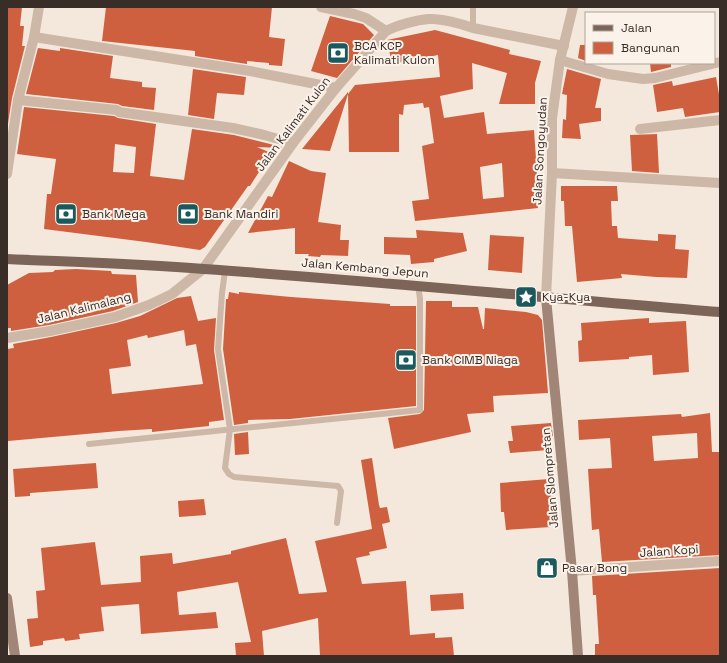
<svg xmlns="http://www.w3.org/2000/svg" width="727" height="663" font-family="'Space Grotesk',sans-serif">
  <rect width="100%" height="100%" fill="#f4e8dc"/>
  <g fill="#cf603f" fill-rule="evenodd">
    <path d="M 7,7 L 22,7 L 20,26 L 24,26 L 22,46 L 25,46 L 12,98 L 7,130 Z"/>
    <path d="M 106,7 L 272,7 L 269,37 L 285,39 L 282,66 L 269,65 L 269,63 L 247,61 L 247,64 L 195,56 L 195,51 L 102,41 Z"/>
    <path d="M 330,16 L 363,24 L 374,35 L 337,78 L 311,71 Z"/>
    <path d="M 435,30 L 510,50 L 509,54 L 541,61 L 535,83 L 535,104 L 499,104 L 507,73 L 472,63 L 473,89 L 440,96 L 444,118 L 484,112 L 487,134 L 534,130 L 538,188 L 535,189 L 538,208 L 415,221 L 412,201 L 429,199 L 422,146 L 434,143 L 429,107 L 424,108 L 423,103 L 404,105 L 403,115 L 399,114 L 399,152 L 349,152 L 348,94 L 330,151 L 302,149 L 348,92 L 348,94 L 355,85 L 440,77 L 438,55 L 392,64 L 387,40 ZM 502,163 L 504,197 L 483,199 L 480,167 Z"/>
    <path d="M 580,45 L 586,45 L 586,61 L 578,58 Z"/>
    <path d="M 38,48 L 60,51 L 60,48 L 113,56 L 110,78 L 142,82 L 142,87 L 156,88 L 154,110 L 122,106 L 118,104 L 26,94 Z"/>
    <path d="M 650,63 L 671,63 L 671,67 L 651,72 Z"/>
    <path d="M 193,69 L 246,77 L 244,95 L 217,93 L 214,119 L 188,115 Z"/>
    <path d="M 567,69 L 601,79 L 595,108 L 601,108 L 601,121 L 579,124 L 581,139 L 562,138 L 563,119 L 566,120 L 567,95 L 562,94 Z"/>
    <path d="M 716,77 L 720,100 L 720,112 L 685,117 L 683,108 L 657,112 L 653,85 L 672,81 L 673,86 Z"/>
    <path d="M 24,107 L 114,116 L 118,118 L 156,124 L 150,176 L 184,180 L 192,129 L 234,135 L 282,147 L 281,148 L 257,147 L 271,153 L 250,186 L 248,186 L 205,247 L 200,250 L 146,242 L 44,229 L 47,194 L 51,194 L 56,159 L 17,154 ZM 115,144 L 136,147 L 134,173 L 113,172 Z"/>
    <path d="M 657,134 L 659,173 L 632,171 L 630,135 Z"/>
    <path d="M 289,161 L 311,171 L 326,173 L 318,222 L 341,225 L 340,240 L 349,240 L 348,256 L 321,255 L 320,257 L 308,256 L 309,254 L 295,254 L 295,228 L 248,233 L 268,196 L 272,197 Z"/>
    <path d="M 561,186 L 617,186 L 618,201 L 611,201 L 612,226 L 617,226 L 618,238 L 658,241 L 658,234 L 676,235 L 675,249 L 689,250 L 687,278 L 656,277 L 621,274 L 622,278 L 577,282 L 572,226 L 565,226 L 564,201 L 561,201 Z"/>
    <path d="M 416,230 L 463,233 L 467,251 L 434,259 L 434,262 L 411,264 L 410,255 L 384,254 L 384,237 L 417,238 Z"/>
    <path d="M 490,235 L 524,237 L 522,273 L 488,270 Z"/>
    <path d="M 76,269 L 111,271 L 112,274 L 136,275 L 138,302 L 113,311 L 49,325 L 11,331 L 11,328 L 7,328 L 7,285 L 29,273 L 53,272 L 55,270 Z"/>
    <path d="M 229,292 L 239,294 L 239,292 L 291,297 L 390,304 L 390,306 L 416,306 L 416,406 L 290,419 L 248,420 L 248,423 L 234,425 L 223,349 L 226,299 L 228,299 Z"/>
    <path d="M 191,296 L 198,321 L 216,318 L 214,350 L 224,420 L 209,422 L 209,426 L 152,432 L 152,429 L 119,431 L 8,441 L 7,349 L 14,348 L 13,344 L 51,337 L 116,323 L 140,316 L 177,298 ZM 184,330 L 186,346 L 196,344 L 203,384 L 112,394 L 109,369 L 131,366 L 127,340 L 147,335 L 148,338 Z"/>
    <path d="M 426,301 L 452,301 L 452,307 L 478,307 L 483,329 L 484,329 L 485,308 L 526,312 L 538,315 L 542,320 L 548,393 L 493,396 L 494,412 L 467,414 L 471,432 L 394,449 L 388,418 L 420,414 L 424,410 Z"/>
    <path d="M 649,318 L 649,323 L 686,321 L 689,372 L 653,375 L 652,355 L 629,357 L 629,359 L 579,362 L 578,341 L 582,340 L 581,323 Z"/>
    <path d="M 710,413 L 712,452 L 720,452 L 720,555 L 602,562 L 599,529 L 592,530 L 588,469 L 612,468 L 610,438 L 579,440 L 578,420 L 681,414 L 682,417 ZM 697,433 L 698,458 L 654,461 L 652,436 Z"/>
    <path d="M 551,423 L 553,436 L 548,436 L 549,450 L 510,453 L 508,441 L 513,441 L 511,426 Z"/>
    <path d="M 248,432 L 249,454 L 235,455 L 234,434 Z"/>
    <path d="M 372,458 L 379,505 L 380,508 L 387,507 L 390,522 L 382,524 L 387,548 L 369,552 L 370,555 L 356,558 L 362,584 L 406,581 L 410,635 L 435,633 L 435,638 L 452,637 L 454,656 L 320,656 L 318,618 L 262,631 L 264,656 L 236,656 L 235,643 L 251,642 L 238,582 L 177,592 L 179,615 L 216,612 L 218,628 L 141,634 L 139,604 L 101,607 L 104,631 L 79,634 L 80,639 L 65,641 L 64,638 L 43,641 L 43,645 L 30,647 L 27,619 L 38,618 L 36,591 L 45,590 L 41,548 L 95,542 L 101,585 L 141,582 L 140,556 L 172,553 L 173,564 L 231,554 L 231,551 L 286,538 L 299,594 L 327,592 L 315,541 L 372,529 L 361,460 Z"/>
    <path d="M 96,463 L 98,488 L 30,493 L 30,496 L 15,497 L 13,469 Z"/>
    <path d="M 549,479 L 551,497 L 553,496 L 554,508 L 550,509 L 551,527 L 506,530 L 504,512 L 501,512 L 500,483 Z"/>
    <path d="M 204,499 L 206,515 L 179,517 L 178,501 Z"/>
    <path d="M 720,568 L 720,656 L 595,656 L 595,644 L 599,644 L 596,595 L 593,595 L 592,576 Z"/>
    <path d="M 463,593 L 464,609 L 431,611 L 430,595 Z"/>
  </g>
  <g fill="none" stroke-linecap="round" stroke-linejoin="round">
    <g stroke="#cdb8a7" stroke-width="6">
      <path d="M 473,28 L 473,7"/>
      <path d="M 225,271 L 222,293 L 218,349 L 230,429 L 225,468 L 229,474 L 234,477 L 338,486 L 341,491 L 337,523"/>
      <path d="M 89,444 L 420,410 L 420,299 L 418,285"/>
    </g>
    <g stroke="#cdb8a7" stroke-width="10">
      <path d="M 321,7 L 354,14 L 366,18 L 386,31"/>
      <path d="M 34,37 L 250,71 L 336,88"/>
      <path d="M 560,60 L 608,74 L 643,79 L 655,78 L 720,62"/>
      <path d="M 18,100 L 117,110 L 119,112 L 233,128 L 264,135 L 293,143"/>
      <path d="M 640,129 L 720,120"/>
      <path d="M 552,173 L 720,183"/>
      <path d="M 7,174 L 18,100 L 34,37 L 39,7"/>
      <path d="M 546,298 L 552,173 L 552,118 L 560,60 L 573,7"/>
      <path d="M 7,338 L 50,331 L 115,317 L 149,305 L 172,294 L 203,269 L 293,143 L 336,88 L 386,31 C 398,25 416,20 429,19 C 440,18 462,24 473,28 L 564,46"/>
      <path d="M 572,571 L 720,561"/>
    </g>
    <g stroke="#a18678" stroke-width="10">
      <path d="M 546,298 L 572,571 L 578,656"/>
      <path d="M 7,598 L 15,656"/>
    </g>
    <path stroke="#7c6458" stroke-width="10" d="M 7,259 C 73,262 139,264 204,269 C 376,281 548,298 720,312"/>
  </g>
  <defs>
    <g id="bank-square" transform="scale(1.15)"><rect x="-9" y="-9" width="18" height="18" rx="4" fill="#1a5a5e" stroke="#fbf2e9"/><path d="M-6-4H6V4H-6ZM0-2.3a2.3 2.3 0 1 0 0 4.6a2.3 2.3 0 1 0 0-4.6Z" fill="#fff"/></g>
    <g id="sight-square" transform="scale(1.15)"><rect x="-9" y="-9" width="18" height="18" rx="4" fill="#1a5a5e" stroke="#fbf2e9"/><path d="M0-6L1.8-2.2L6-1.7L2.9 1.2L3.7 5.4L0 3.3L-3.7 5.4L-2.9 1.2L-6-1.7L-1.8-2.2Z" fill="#fff"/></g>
    <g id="shop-square" transform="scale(1.15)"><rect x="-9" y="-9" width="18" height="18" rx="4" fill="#1a5a5e" stroke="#fbf2e9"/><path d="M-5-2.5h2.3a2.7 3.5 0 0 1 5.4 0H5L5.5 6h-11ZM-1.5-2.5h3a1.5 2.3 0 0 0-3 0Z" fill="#fff"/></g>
  </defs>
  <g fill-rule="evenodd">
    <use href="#bank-square" x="338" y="53"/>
    <use href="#bank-square" x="66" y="214"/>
    <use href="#bank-square" x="188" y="214"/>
    <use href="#sight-square" x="526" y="297"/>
    <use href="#bank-square" x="406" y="360"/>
    <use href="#shop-square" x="547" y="568"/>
  </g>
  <g text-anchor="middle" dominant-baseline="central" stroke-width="4" stroke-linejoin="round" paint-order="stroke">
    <g font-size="12" fill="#392d28" stroke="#fbf2e9" text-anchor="start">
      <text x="354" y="46">BCA KCP<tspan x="354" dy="14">Kalimati Kulon</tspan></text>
      <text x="82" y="214">Bank Mega</text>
      <text x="204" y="214">Bank Mandiri</text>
      <text x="542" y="297">Kya-Kya</text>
      <text x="422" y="360">Bank CIMB Niaga</text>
      <text x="562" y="568">Pasar Bong</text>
    </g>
    <g font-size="12" fill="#392d28" stroke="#fbf2e9">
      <text transform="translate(293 124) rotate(-53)">Jalan Kalimati Kulon</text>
      <text transform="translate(540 151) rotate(-87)">Jalan Songoyudan</text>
      <text transform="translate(365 268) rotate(5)">Jalan Kembang Jepun</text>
      <text transform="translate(84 308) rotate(-14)">Jalan Kalimalang</text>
      <text transform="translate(550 478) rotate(-95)">Jalan Slompretan</text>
      <text transform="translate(669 551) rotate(-4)">Jalan Kopi</text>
    </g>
  </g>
  <rect width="727" height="663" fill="none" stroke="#392d28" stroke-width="16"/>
  <rect x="585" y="12" width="130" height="52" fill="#fbf2e9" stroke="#ada39c"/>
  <rect x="593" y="25" width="20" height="6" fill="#7c6458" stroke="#ada39c"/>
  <text x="621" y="32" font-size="12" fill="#392d28">Jalan</text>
  <rect x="593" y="42" width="20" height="12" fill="#cf603f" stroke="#ada39c"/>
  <text x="621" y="52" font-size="12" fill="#392d28">Bangunan</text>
</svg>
